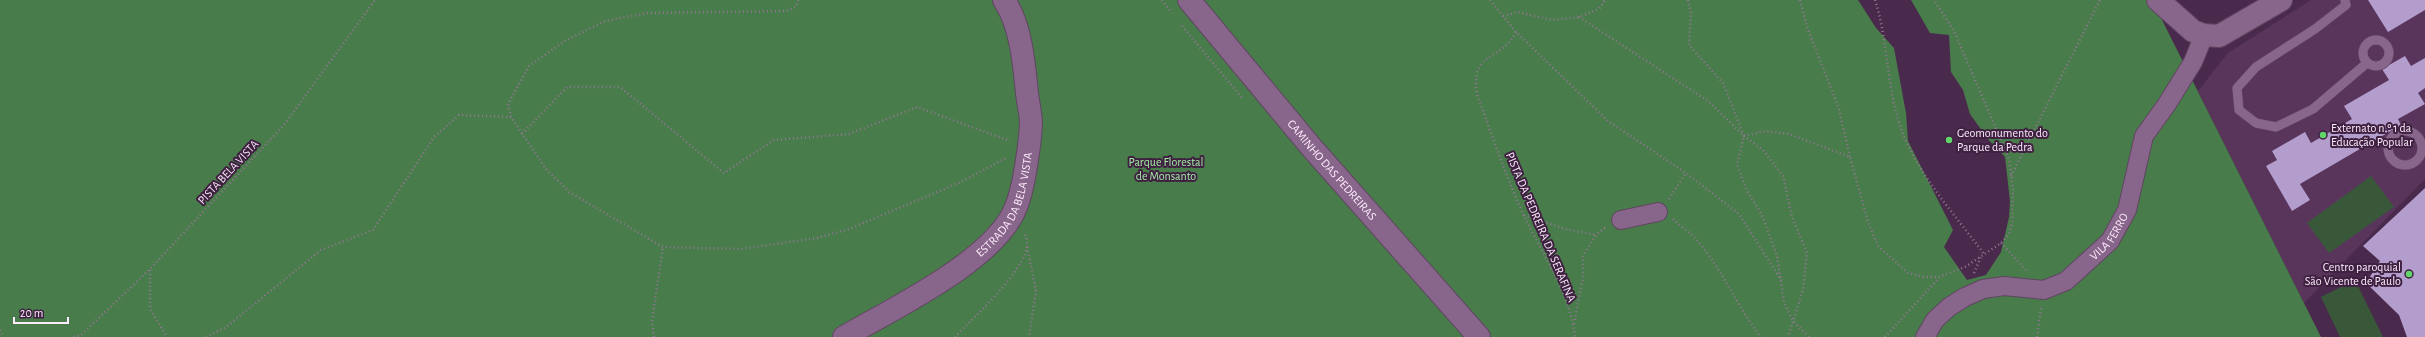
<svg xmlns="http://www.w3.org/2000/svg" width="2425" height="337" font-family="'Alegreya Sans',sans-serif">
  <rect width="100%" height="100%" fill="#4a2a4c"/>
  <path fill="#59355c" d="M 2311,0 L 2425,0 L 2425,179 L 2304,303 L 2198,91 L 2228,53 Z"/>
  <g fill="#385839">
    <path d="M 2371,176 L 2394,207 L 2329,253 L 2307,223 Z"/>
    <path d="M 2355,280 L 2383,337 L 2340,337 L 2321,297 Z"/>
  </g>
  <path fill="#497c4b" d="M 0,0 L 1858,0 L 1876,28 L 1894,48 L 1906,113 L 1908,141 L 1953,230 L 1944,247 L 1967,280 L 1986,275 L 2001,252 L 2009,217 L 2010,201 L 2005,157 L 1988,139 L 1970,114 L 1963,90 L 1951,72 L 1949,35 L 1930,33 L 1911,0 L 2152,0 L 2321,337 L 0,337 Z"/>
  <g fill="#b29dcc">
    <path d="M 2368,0 L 2425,0 L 2425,10 L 2388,32 Z"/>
    <path d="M 2405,56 L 2411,66 L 2425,58 L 2425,88 L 2418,93 L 2425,104 L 2398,119 L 2401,125 L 2300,184 L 2310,200 L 2292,211 L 2266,166 L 2277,160 L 2272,151 L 2305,132 L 2311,143 L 2352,119 L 2344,106 L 2389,80 L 2382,69 Z"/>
    <path d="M 2425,188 L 2425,337 L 2407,337 L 2399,315 L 2366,283 L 2380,261 L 2363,246 Z"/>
  </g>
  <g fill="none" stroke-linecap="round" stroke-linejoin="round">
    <g stroke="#604662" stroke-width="10">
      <g id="service">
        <path d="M 2345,0 L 2346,5 L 2315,29 L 2256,67 L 2237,88 L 2239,110 L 2256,123 L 2276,127 L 2313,109 L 2367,63"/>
        <circle cx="2376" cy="53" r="13"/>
        <circle cx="2405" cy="148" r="17"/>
      </g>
    </g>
    <g stroke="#604662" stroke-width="20">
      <g id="minor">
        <path d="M 1621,220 L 1658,212"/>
        <path id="s1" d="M 1925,337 L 1935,320 L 1949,307 L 1965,297 L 1983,289 L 2004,286 L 2044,290 L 2066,281 L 2110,241 L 2127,210 L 2144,136 L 2167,104 L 2193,62 L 2204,35"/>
      </g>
    </g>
    <g stroke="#604662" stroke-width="24">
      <g id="tertiary">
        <path id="s2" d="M 1189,0 L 1312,148 L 1479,337"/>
        <path d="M 2158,0 L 2193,31 L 2204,35 L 2219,36 L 2281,0"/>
        <path id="s3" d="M 844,337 C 892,309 996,260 1016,207 C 1024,188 1030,144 1031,123 C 1031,114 1028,103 1027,93 C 1024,63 1021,25 1004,0"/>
      </g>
    </g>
    <g stroke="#917792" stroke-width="2.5" stroke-dasharray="1 3" stroke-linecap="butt">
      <path d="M 798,0 L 796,7 L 786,11 L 648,13 L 605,21 L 565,41 L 529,66 L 508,104 L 511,117 L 546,169 L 569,192 L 663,247 L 741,249 L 817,238 L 849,229 L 961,182 L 1008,157"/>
      <path d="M 1162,0 L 1172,13"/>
      <path d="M 1490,0 L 1516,32 L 1608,121 L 1686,173 L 1739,214 L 1782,281"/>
      <path d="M 1688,0 L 1691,13 L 1689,45 L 1723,83 L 1744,136 L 1737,165 L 1747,191 L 1762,215 L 1777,256 L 1784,302 L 1793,321 L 1809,337"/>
      <path d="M 1800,0 L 1807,27 L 1839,109 L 1850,157"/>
      <path d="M 1875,0 C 1889,43 1886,91 1903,134 C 1921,178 1956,216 1984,254"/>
      <path d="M 1503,16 L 1518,12 L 1552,20 L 1579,17 L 1599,9 L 1605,0"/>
      <path d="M 1579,17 L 1708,101 L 1744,136 L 1763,150 L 1783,176 L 1792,217 L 1807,253 L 1803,290 L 1788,337"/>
      <path d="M 1182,26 L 1243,99"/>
      <path d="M 1516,32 C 1501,62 1470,50 1477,94 C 1492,135 1506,177 1524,216 C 1542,253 1571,296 1575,337"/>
      <path d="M 522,134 L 567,87 L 620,87 L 724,173 L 774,140 L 849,134 L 917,107 L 1010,141"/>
      <path d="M 1744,136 L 1765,131 L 1789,134 L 1850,157 L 1868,222 L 1878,246 L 1908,273 L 1924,277 L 1939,277 L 1965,267 L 2001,243 L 2009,234 L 2012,223 L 2013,189 L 2009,159 L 1954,31 L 1934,0"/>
      <path d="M 2011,176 L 2100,0"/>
      <path d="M 1669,199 L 1686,173"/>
      <path d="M 1524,215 L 1565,229 L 1596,235"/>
      <path d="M 1673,219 C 1679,225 1686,230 1692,235 C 1720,263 1736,306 1761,337"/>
      <path d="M 2001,243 L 2026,270"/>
      <path d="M 1027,247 L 1036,291 L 1029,337"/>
      <path d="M 150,270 L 150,309 L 167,337"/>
      <path d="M 1974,273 L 1981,257"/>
      <path d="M 1574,324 L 1583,277 L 1583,256 L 1596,235 L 1606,227"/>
      <path d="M 0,330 L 3,337"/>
      <path d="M 74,337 L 81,335 L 150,269 L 284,125 L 375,0"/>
      <path d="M 206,337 L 226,327 L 321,250 L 373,230 L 434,137 L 459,115 L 511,117"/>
      <path d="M 654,337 L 652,320 L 663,247"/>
      <path d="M 955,337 C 976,315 1020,276 1027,247 C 1028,242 1026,237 1024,232"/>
      <path d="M 1885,337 L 1939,278"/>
      <path d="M 2037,337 L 2041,308"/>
    </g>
    <use href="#service" stroke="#88658a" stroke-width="9"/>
    <use href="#minor" stroke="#88658a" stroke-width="18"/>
    <use href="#tertiary" stroke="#88658a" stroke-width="22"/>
  </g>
  <g fill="#61d56a" stroke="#3f2041" stroke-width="1.5">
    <circle cx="2323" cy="135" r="4"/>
    <circle cx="1949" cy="140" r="4"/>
    <circle cx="2409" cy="274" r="4"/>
  </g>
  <g text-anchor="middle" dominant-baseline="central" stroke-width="4" stroke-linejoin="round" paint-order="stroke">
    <g font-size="12" fill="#fcecfc" stroke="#3f2041" text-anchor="start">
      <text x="2331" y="128">Externato n.º 1 da<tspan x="2331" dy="14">Educação Popular</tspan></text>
      <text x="1957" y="133">Geomonumento do<tspan x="1957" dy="14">Parque da Pedra</tspan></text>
      <text x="2401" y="267" text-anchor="end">Centro paroquial<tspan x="2401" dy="14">São Vicente de Paulo</tspan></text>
    </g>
    <g font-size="12" fill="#a2eca4" stroke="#3f2041">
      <text x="1166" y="162">Parque Florestal<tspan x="1166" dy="14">de Monsanto</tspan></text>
    </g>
    <g font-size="12" fill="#fcecfc" stroke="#3f2041">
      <text stroke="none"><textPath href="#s2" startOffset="222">CAMINHO DAS PEDREIRAS</textPath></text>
      <text transform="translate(228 172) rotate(-47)">PISTA BELA VISTA</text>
      <text stroke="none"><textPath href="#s3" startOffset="216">ESTRADA DA BELA VISTA</textPath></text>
      <text transform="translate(1541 227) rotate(67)">PISTA DA PEDREIRA DA SERAFINA</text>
      <text stroke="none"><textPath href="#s1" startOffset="225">VILA FERRO</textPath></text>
    </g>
  </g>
  <path d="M14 317v6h54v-6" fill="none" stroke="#fcecfc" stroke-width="2"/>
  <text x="20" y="317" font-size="12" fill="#fcecfc" stroke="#3f2041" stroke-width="3" paint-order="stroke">20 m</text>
</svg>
